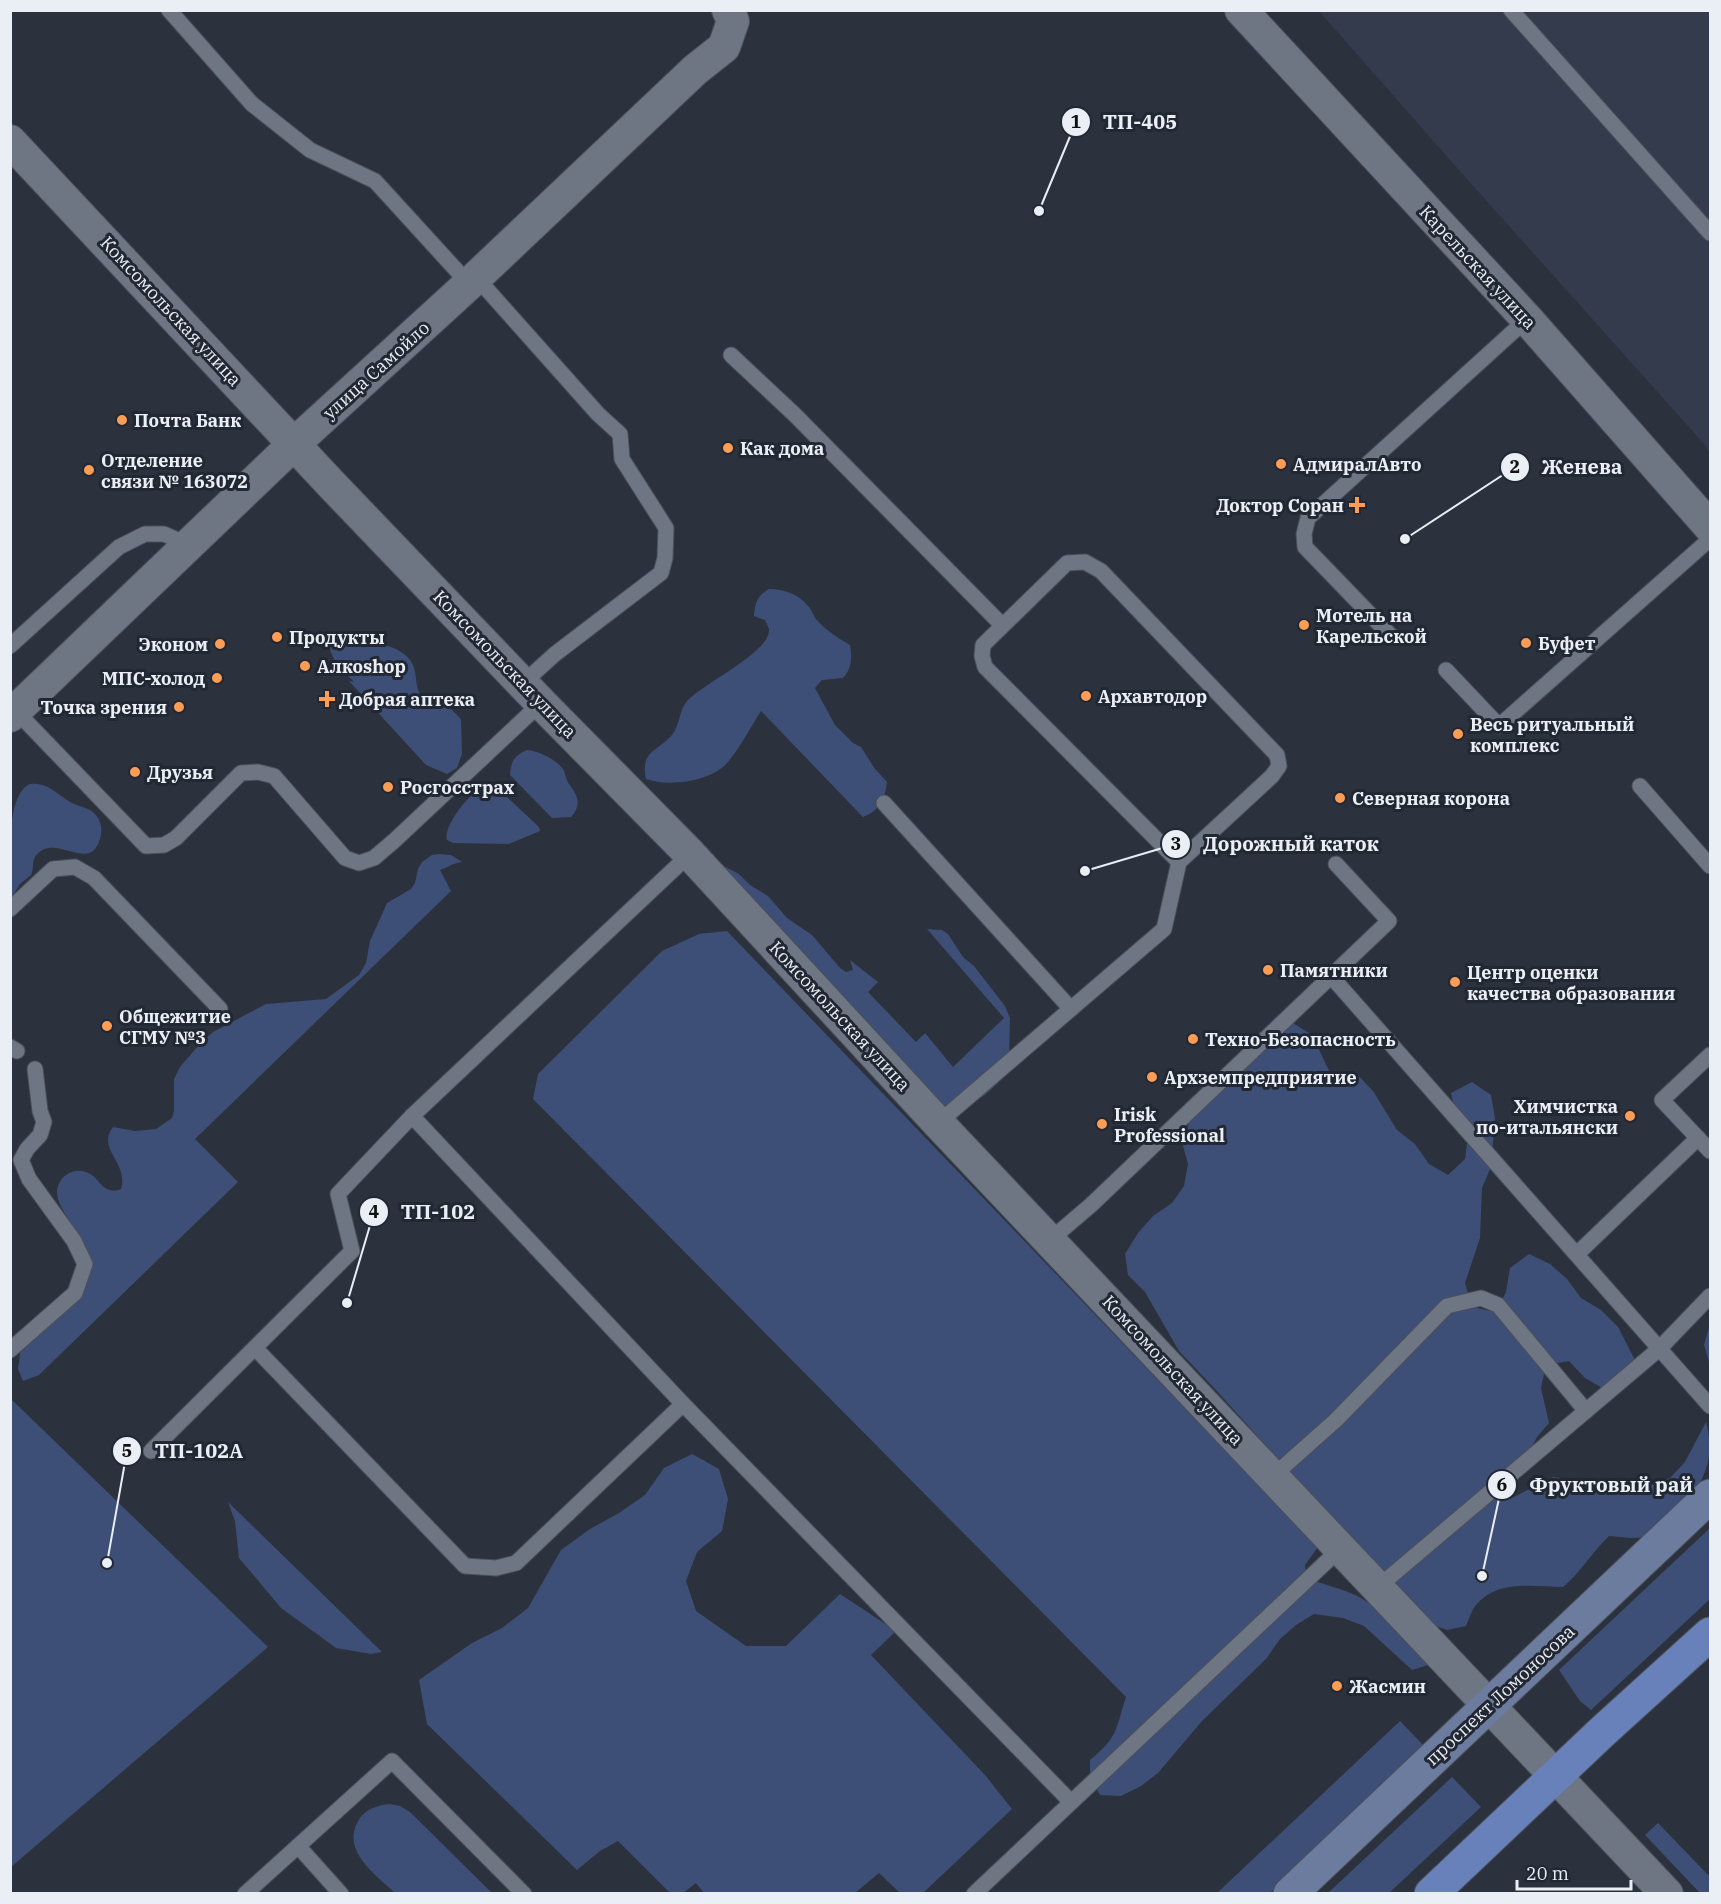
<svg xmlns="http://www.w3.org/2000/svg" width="1721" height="1904" font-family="'IBM Plex Serif',serif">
  <rect width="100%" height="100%" fill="#2c323d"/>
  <path fill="#333b4d" d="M 1319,11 L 1710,11 L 1710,453 L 1705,445 L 1450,160 Z"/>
  <g fill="#3d4f76">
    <path d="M 769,589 C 783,589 799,594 808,606 C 811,609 813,614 815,618 C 824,629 838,638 850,645 C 852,658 852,668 843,678 L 822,680 L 815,688 L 835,725 L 853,743 L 861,747 L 875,769 L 887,782 C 885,799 879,811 863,817 L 761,711 C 750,728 740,748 727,763 C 710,782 668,787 646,779 C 640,751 657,752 672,735 C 680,725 679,710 687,701 C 702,684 772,651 769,629 C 768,626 766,623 765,620 L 754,616 C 755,603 757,596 769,589 Z"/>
    <path d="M 339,632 C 349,635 360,645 369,647 C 373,647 378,645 383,645 C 395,647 408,654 413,665 C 417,675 415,687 421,696 L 436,704 L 452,710 L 461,719 L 462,754 L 457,768 L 447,774 L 426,765 L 349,681 L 354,682 C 342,669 325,656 331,637 Z"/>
    <path d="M 527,750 C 539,751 558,760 564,771 C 566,775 566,780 569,784 C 578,796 582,805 571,817 L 552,818 L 510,775 C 511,761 514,756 527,750 Z"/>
    <path d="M 30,784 C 46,782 55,792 67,800 C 74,805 81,806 88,809 C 104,817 105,836 95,849 C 81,865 51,833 35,857 C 32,862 34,869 31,875 L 20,884 L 11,898 C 10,872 4,795 30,784 Z"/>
    <path d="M 486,784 L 494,785 L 539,827 L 540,831 L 509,844 L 453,843 L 447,840 C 442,826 473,789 486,784 Z"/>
    <path d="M 439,854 L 451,855 L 462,862 C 453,863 448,867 440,870 L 451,891 L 195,1139 L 238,1182 L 39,1375 L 23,1381 L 18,1369 L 21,1346 L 78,1291 C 78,1271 79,1251 74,1231 C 70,1217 58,1208 57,1193 C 57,1176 75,1165 90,1174 C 97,1177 100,1186 107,1189 C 112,1191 116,1191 121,1189 C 129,1162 96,1149 113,1127 L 135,1131 L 156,1129 L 172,1118 L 174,1111 L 174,1079 L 180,1067 L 199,1045 L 213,1032 L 266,1004 L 326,999 L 359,975 L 366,963 L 370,941 L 387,903 L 411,889 L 415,883 L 418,869 L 422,862 L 432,855 Z"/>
    <path d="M 720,864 L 739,874 L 750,885 L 768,896 L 787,918 L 812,935 L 840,968 L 846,972 L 853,970 L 850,960 L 878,982 L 868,992 L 916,1042 L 925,1033 L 953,1067 L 1004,1018 L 927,929 L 942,930 L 948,934 L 963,957 L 974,966 L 1005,1006 L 1010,1018 L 1009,1056 L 1006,1070 L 998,1083 L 986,1094 L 972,1104 L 955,1109 L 904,1102 L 888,1093 L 875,1080 Z"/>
    <path d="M 727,931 L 1318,1547 L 1305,1565 L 1306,1578 C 1322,1584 1340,1588 1355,1595 C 1384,1609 1412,1638 1428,1665 L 1412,1670 L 1364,1626 L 1343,1618 L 1314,1614 L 1296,1625 L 1280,1639 L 1266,1659 L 1202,1721 L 1158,1773 L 1141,1786 L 1121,1796 L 1100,1795 L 1090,1776 L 1090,1760 C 1119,1736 1115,1730 1126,1697 L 533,1099 L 538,1074 L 662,951 L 699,934 Z"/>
    <path d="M 1293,1023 L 1312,1035 L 1332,1077 L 1356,1073 L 1373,1091 L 1397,1130 L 1415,1144 L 1429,1164 L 1448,1175 L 1465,1159 L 1468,1136 L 1456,1116 L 1451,1093 L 1472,1082 L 1491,1095 L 1495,1118 L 1491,1167 L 1482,1188 L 1480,1238 L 1465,1283 L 1472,1307 L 1496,1312 L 1506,1292 L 1510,1268 L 1529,1254 L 1550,1264 L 1567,1279 L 1581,1298 L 1601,1310 L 1618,1327 L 1639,1368 L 1627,1387 L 1604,1389 L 1585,1378 L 1569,1361 L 1546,1365 L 1541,1388 L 1549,1423 L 1537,1437 L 1526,1458 L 1513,1476 L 1510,1499 L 1553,1477 L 1600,1483 L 1648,1485 L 1670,1478 L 1685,1462 L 1706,1422 C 1721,1476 1686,1502 1652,1537 L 1631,1538 L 1609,1536 C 1591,1553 1582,1571 1563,1587 C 1534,1587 1499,1579 1477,1604 C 1472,1609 1469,1619 1466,1626 L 1447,1630 L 1425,1622 L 1216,1390 L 1179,1351 L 1145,1292 L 1128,1275 L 1125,1254 L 1138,1233 L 1153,1216 L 1172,1203 L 1184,1186 L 1188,1164 L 1182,1142 L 1190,1120 Z"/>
    <path d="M 1710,1324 L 1710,1365 L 1704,1345 Z"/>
    <path d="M 11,1399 L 268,1647 L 11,1867 L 10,1867 Z"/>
    <path d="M 692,1454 L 719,1469 L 728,1499 L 722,1531 L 697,1552 L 686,1581 L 696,1611 L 746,1646 L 786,1646 L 840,1594 L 896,1631 L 871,1655 L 985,1775 L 1012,1809 L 923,1893 L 900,1893 L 879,1873 L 855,1893 L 704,1893 L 696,1883 L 683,1893 L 670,1893 L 618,1841 L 600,1851 L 577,1870 L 427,1724 L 419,1680 L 472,1643 L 502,1628 L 528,1608 L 561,1550 L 590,1529 L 619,1513 L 645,1495 L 664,1468 Z"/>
    <path d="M 228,1502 L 382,1652 L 371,1654 L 336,1648 L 281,1608 L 239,1558 L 235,1521 Z"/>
    <path d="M 1710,1528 L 1710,1599 L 1591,1710 L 1580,1701 L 1559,1670 Z"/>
    <path d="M 1400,1721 L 1426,1748 L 1270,1893 L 1216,1894 Z"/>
    <path d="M 1452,1777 L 1481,1807 L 1389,1893 L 1328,1893 Z"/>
    <path d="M 390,1804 L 400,1806 L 410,1812 L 492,1893 L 395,1893 C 376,1875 341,1851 358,1821 C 365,1809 377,1805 390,1804 Z"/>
    <path d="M 1658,1823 L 1710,1877 L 1710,1893 L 1700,1893 L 1645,1835 Z"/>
  </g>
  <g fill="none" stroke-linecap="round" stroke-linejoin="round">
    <g stroke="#4c505a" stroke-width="17">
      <g id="lane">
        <path d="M 169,10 L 252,104 L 310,150 L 375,181 L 469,284"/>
        <path d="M 1511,10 L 1710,233"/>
        <path d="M 476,277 L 598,414 L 620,434 L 622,459 L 666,528 L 665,558 L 661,573 L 555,654 L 523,683"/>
        <path d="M 731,355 L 795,415 L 1002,625"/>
        <path d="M 1391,636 L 1305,547 L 1304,534 L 1308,518 L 1527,319"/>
        <path d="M 10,646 L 119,547 L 145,534 L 164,534 L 189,545"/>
        <path d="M 1446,670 L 1499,726 L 1710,539"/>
        <path d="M 16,711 L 146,846 L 164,845 L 176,838 L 241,773 L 258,772 L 274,776 L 345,858 L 359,863 L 374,858 L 395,840 L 541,703"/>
        <path d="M 1640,786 L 1710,866"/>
        <path d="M 884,803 L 1071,1009"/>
        <path d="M 10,909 L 53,869 L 75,867 L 94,878 L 220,1009"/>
        <path d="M 1330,975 L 1710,1406"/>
        <path d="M 10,1047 L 17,1051"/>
        <path d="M 1710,1055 L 1662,1100 L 1710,1151"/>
        <path d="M 412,1116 L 683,1404 L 1071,1802"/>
        <path d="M 938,1123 L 1164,929 L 1179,862 L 1272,776 L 1279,766 L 1277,755 L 1101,571 L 1085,562 L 1067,563 L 983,645 L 982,656 L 985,667 L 1179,862"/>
        <path d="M 1050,1240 L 1091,1205 L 1389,921 L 1336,864"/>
        <path d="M 1577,1254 L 1698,1138"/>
        <path d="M 255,1348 L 465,1566 L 496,1568 L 516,1563 L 683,1404"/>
        <path d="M 10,1350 L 75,1293 L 85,1264 L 74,1241 L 29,1179 L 21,1160 L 27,1149 L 40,1135 L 44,1122 L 40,1111 L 35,1069"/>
        <path d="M 151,1451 L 352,1251 L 338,1194 L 412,1116 L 690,854"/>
        <path d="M 1273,1476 L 1336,1420 L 1447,1306 L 1481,1298 L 1498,1305 L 1586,1411"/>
        <path d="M 1378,1587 L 1659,1349 L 1710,1296"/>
        <path d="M 298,1846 L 341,1894"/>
        <path d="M 245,1894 L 392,1761 L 524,1894"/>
        <path d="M 974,1894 L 1341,1548"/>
      </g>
    </g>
    <g stroke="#4c505a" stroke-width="34">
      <g id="street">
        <path d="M 1241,10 L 1527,319 L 1710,527"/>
        <path d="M 10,141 L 333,486 L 541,703 L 690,854 L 938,1123 L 1667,1894"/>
        <path d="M 10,716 L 295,443 L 469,284 L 695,70 L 724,47 L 733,21 L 728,10"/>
      </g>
    </g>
    <g stroke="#4c505a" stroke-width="35">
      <path id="secondary" d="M 1290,1894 L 1710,1496"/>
    </g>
    <g stroke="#4c505a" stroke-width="35">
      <path id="primary" d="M 1431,1894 L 1602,1732 L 1710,1634"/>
    </g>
    <use href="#lane" stroke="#6f7683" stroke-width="15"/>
    <use href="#street" stroke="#6f7683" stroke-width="32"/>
    <use href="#secondary" stroke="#6c7c9f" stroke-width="33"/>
    <use href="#primary" stroke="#6881bb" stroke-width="33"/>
  </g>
  <g fill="#fd9c55" stroke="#222833" stroke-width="2">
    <circle cx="122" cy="420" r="6"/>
    <circle cx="728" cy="448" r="6"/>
    <circle cx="1281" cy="464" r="6"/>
    <circle cx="89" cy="470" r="6"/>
    <path d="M1354 496h6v6h6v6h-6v6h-6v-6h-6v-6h6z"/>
    <circle cx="1304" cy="625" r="6"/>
    <circle cx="277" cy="637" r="6"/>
    <circle cx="1526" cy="643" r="6"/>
    <circle cx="220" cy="644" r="6"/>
    <circle cx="305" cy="666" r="6"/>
    <circle cx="217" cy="678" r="6"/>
    <circle cx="1086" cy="696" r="6"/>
    <path d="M324 690h6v6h6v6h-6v6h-6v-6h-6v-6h6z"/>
    <circle cx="179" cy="707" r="6"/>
    <circle cx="1458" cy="734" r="6"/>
    <circle cx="135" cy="772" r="6"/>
    <circle cx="388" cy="787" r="6"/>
    <circle cx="1340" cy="798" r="6"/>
    <circle cx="1268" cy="970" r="6"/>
    <circle cx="1455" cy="982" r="6"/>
    <circle cx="107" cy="1026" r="6"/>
    <circle cx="1193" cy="1039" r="6"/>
    <circle cx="1152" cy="1077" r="6"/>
    <circle cx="1630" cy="1116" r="6"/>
    <circle cx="1102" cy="1124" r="6"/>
    <circle cx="1337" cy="1686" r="6"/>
  </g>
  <g text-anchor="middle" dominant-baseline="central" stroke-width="6" stroke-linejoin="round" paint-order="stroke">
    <g font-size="18" fill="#eaeef5" stroke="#222833">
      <text transform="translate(1478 267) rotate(47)">Карельская улица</text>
      <text transform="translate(171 311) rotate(47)">Комсомольская улица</text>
      <text transform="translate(376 370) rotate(-42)">улица Самойло</text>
      <text transform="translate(505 664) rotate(46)">Комсомольская улица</text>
      <text transform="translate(840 1016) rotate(47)">Комсомольская улица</text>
      <text transform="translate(1173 1370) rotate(47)">Комсомольская улица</text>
      <text transform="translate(1500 1695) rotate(-43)">проспект Ломоносова</text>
    </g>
    <g font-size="18" font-weight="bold" fill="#eaeef5" stroke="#222833" text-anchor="start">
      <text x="134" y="420">Почта Банк</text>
      <text x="740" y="448">Как дома</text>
      <text x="101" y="460">Отделение<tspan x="101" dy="21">связи № 163072</tspan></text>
      <text x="1293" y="464">АдмиралАвто</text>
      <text x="1344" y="505" text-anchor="end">Доктор Соран</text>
      <text x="1316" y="615">Мотель на<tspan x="1316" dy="21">Карельской</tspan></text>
      <text x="289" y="637">Продукты</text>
      <text x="1538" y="643">Буфет</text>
      <text x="208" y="644" text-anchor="end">Эконом</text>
      <text x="317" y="666">Алкоshop</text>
      <text x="205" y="678" text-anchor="end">МПС-холод</text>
      <text x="1098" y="696">Архавтодор</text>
      <text x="339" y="699">Добрая аптека</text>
      <text x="167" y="707" text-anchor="end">Точка зрения</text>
      <text x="1470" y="724">Весь ритуальный<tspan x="1470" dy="21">комплекс</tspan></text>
      <text x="147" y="772">Друзья</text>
      <text x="400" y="787">Росгосстрах</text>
      <text x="1352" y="798">Северная корона</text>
      <text x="1280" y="970">Памятники</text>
      <text x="1467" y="972">Центр оценки<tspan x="1467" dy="21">качества образования</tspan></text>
      <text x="119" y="1016">Общежитие<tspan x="119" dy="21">СГМУ №3</tspan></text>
      <text x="1205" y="1039">Техно-Безопасность</text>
      <text x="1164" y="1077">Архземпредприятие</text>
      <text x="1618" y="1106" text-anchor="end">Химчистка<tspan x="1618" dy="21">по-итальянски</tspan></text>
      <text x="1114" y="1114">Irisk<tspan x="1114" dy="21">Professional</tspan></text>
      <text x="1349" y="1686">Жасмин</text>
    </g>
  </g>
  <path fill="none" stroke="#eaeef5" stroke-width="2" d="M1039 211L1076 122M1405 539L1515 467M1085 871L1176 844M347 1303L374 1212M107 1563L127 1451M1482 1576L1502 1485"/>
  <g fill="#eaeef5" stroke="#222833" stroke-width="2">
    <circle cx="1039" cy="211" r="6"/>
    <circle cx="1405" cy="539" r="6"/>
    <circle cx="1085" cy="871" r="6"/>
    <circle cx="347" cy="1303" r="6"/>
    <circle cx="107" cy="1563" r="6"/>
    <circle cx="1482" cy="1576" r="6"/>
    <circle cx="1076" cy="122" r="15"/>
    <circle cx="1515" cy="467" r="15"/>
    <circle cx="1176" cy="844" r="15"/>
    <circle cx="374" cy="1212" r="15"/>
    <circle cx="127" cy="1451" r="15"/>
    <circle cx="1502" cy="1485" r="15"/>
  </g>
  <g font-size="18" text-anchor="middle" font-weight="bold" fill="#111">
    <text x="1076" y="128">1</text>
    <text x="1515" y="473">2</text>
    <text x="1176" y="850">3</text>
    <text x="374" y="1218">4</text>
    <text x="127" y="1457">5</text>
    <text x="1502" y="1491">6</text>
  </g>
  <g font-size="20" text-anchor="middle" font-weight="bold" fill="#eaeef5" stroke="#222833" stroke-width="6" stroke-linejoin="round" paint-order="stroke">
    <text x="1140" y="129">ТП-405</text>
    <text x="1582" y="474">Женева</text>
    <text x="1291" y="851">Дорожный каток</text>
    <text x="438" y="1219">ТП-102</text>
    <text x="199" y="1458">ТП-102А</text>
    <text x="1611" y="1492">Фруктовый рай</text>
  </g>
  <rect width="1721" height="1904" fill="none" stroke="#eaeef5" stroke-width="24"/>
  <path d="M1517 1880v9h114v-9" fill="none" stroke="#eaeef5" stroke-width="3"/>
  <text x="1526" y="1880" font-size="18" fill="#eaeef5" stroke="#222833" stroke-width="4.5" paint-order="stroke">20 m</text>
</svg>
